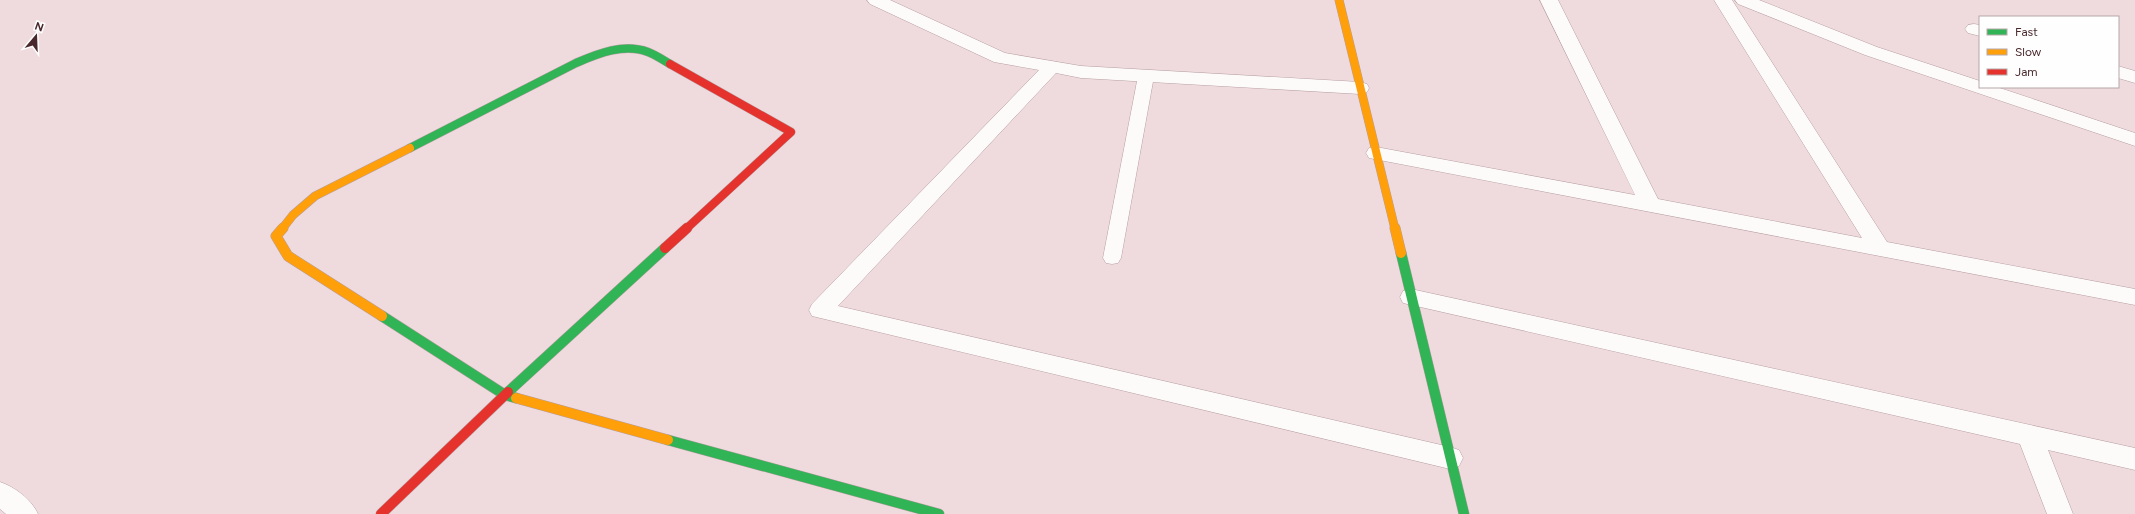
<svg xmlns="http://www.w3.org/2000/svg" width="2135" height="514" font-family="Figtree,sans-serif">
  <rect width="100%" height="100%" fill="#efdbdd"/>
  <g fill="none" stroke-linecap="round" stroke-linejoin="round">
    <g stroke="#b69ea2" stroke-width="1">
      <path id="lane" d="M 1146,71 L 1151,73 L 1154,76 L 1121,258 L 1118,263 L 1112,264 L 1106,263 L 1103,258 L 1138,76 L 1141,73 Z"/>
    </g>
    <g stroke="#b69ea2" stroke-width="1">
      <g id="street">
        <path d="M 867,0 L 890,0 L 1005,53 L 1081,66 L 1360,82 L 1367,84 L 1369,88 L 1367,92 L 1360,94 L 1081,78 L 1056,73 L 838,306 L 1450,447 L 1459,450 L 1463,458 L 1459,466 L 1450,469 L 812,316 L 809,310 L 812,304 L 1039,70 L 994,62 L 870,4 Z"/>
        <path d="M 1540,0 L 1558,0 L 1658,199 L 1862,238 L 1714,0 L 1732,0 L 1887,242 L 2135,289 L 2135,305 L 1369,158 L 1366,153 L 1369,148 L 1376,147 L 1635,195 Z"/>
        <path d="M 1735,0 L 1759,0 L 1877,47 L 1980,81 L 1980,87 L 1997,87 L 2135,133 L 2135,146 L 1865,55 L 1738,4 Z"/>
        <path d="M 1974,24 L 1980,25 L 1980,36 L 1968,33 L 1965,29 L 1968,25 Z"/>
        <path d="M 2118,66 L 2135,71 L 2135,83 L 2118,78 Z"/>
        <path d="M 1411,289 L 2135,448 L 2135,470 L 2048,450 L 2073,514 L 2047,514 L 2020,444 L 1403,303 L 1400,297 L 1403,291 Z"/>
        <path d="M 0,482 C 15,487 32,500 38,514 L 6,514 L 0,509 Z"/>
      </g>
    </g>
    <g stroke="#b69ea2" stroke-width="9">
      <path id="fast-far1" d="M 410,148 L 576,63 C 599,53 624,43 648,52 C 656,55 663,60 670,64"/>
    </g>
    <g stroke="#b69ea2" stroke-width="11">
      <g id="fast">
        <path d="M 1401,253 L 1464,514"/>
        <path d="M 382,316 L 505,395 L 516,398"/>
        <path d="M 508,392 L 665,248"/>
        <path d="M 668,440 L 939,514"/>
      </g>
    </g>
    <g stroke="#b69ea2" stroke-width="9">
      <g id="slow-far1">
        <path d="M 1339,0 L 1395,229"/>
        <path d="M 282,229 L 293,215 L 315,196 L 410,148"/>
      </g>
    </g>
    <g stroke="#b69ea2" stroke-width="11">
      <g id="slow">
        <path d="M 283,228 L 276,236 L 288,256 L 382,316"/>
        <path d="M 1395,228 L 1401,253"/>
        <path d="M 516,398 L 668,440"/>
      </g>
    </g>
    <g stroke="#b69ea2" stroke-width="9">
      <path id="jam-far1" d="M 670,64 L 791,132 L 686,229"/>
    </g>
    <g stroke="#b69ea2" stroke-width="11">
      <g id="jam">
        <path d="M 665,248 L 687,228"/>
        <path d="M 381,514 L 508,392"/>
      </g>
    </g>
    <use href="#lane" fill="#fdfafa" fill-rule="evenodd"/>
    <use href="#street" fill="#fdfafa" fill-rule="evenodd"/>
    <use href="#fast-far1" stroke="#30b455" stroke-width="8"/>
    <use href="#fast" stroke="#30b455" stroke-width="10"/>
    <use href="#slow-far1" stroke="#ff9f0a" stroke-width="8"/>
    <use href="#slow" stroke="#ff9f0a" stroke-width="10"/>
    <use href="#jam-far1" stroke="#e5322d" stroke-width="8"/>
    <use href="#jam" stroke="#e5322d" stroke-width="10"/>
  </g>
  <rect x="1979" y="16" width="140" height="72" fill="#fefefe" stroke="#b6a8aa"/>
  <rect x="1987" y="29" width="20" height="6" fill="#30b455" stroke="#b6a8aa"/>
  <text x="2015" y="36" font-size="12" fill="#49282d">Fast</text>
  <rect x="1987" y="49" width="20" height="6" fill="#ff9f0a" stroke="#b6a8aa"/>
  <text x="2015" y="56" font-size="12" fill="#49282d">Slow</text>
  <rect x="1987" y="69" width="20" height="6" fill="#e5322d" stroke="#b6a8aa"/>
  <text x="2015" y="76" font-size="12" fill="#49282d">Jam</text>
  <g transform="translate(36 36) rotate(19)" stroke="#fefefe" stroke-width="3" paint-order="stroke">
  <path d="M0-3L7 15L0 10L-7 15Z" fill="#49282d"/>
  <text y="-6" font-size="11" font-weight="bold" text-anchor="middle" fill="#49282d">N</text>
  </g>
</svg>
